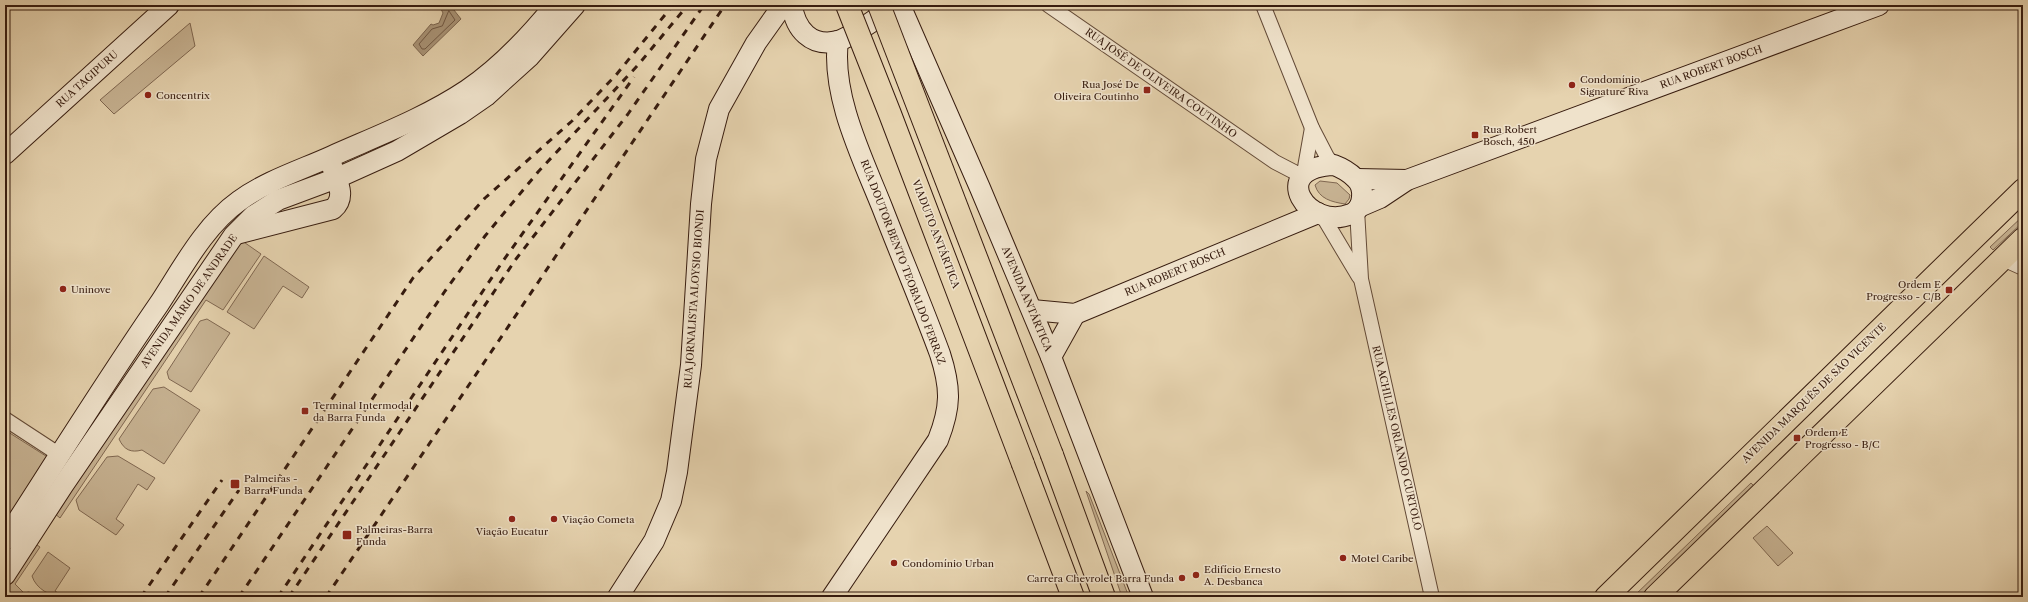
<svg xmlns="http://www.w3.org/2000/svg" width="2028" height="602" font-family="'Libre Caslon Text',serif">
  <rect width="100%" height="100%" fill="#e6d3af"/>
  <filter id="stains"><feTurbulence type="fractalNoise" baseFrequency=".005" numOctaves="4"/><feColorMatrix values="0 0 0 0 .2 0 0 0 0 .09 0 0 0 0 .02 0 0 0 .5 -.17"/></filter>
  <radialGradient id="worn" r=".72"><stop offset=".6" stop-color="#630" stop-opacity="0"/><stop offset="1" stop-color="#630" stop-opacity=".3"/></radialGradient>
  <g fill="#c8b494" stroke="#806852">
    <path d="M 190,23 L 195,46 L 114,114 L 100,100 Z"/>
    <path d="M 1320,181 L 1337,183 L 1350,195 L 1349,199 L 1345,204 C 1332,202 1319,199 1315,185 Z"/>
    <path d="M 2023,216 L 2023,222 L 1993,250 L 1990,247 Z"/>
    <path d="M 238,238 L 261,254 L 223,310 L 206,300 L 60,518 L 54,513 Z"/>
    <path d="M 264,256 L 309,287 L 302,298 L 283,286 L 254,329 L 227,312 Z"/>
    <path d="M 207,319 L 230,333 L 191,392 L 169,379 L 167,372 L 200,321 Z"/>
    <path d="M 164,387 L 200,410 L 164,464 L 142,450 C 131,453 124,450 119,439 L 153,389 Z"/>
    <path d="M 5,430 L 49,458 L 5,526 Z"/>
    <path d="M 118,456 L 155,478 L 147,490 L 138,484 L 116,519 L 124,525 L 116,535 L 79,510 L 76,500 L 107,457 Z"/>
    <path d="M 1751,483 L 1754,486 L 1639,597 L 1633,597 Z"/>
    <path d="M 1086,491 L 1089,494 L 1129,597 L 1122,597 Z"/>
    <path d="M 1767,526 L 1793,553 L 1778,566 L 1753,538 Z"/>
    <path d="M 34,543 L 40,547 L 15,584 L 24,593 L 29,592 L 37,597 L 6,597 L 5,587 Z"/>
    <path d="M 48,552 L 70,568 L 55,591 L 64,597 C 51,597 36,589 32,576 Z"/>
  </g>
  <path fill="#aa9579" stroke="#7c654f" d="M 445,5 L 450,5 L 461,19 L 423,56 L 413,45 L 431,24 L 433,25 L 439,23 L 443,13 L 441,9 Z"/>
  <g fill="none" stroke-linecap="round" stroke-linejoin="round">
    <path stroke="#705844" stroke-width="1" d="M 449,11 L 455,20 L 425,49 L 422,49 L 419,44 L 432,29 L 442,26 Z"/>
    <g stroke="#634a37" stroke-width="16">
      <g id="street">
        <path d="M 1048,5 L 1275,162 L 1302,176"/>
        <path d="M 1263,5 L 1312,128 L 1327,157 L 1334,165"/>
        <path d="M 1304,173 L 1312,128"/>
        <path d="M 1357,210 L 1361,279 L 1432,597"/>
        <path d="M 1322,215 L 1359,277"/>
        <path d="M 2003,259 L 2023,268"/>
        <path d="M 5,419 L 60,455"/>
      </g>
    </g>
    <g stroke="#371c0f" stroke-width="22">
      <g id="secondary">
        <path d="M 792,5 C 795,29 811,48 838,41 C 852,37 883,14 896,5"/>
        <path d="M 900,5 L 980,188 L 1051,357 L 1143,597"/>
        <path d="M 5,154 L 169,5"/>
        <path d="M 1334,165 C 1342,168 1349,172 1355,178 C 1366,187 1364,209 1351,214 C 1308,232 1266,168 1334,165 Z"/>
        <path d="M 1357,179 L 1407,180"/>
        <path d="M 1359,207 L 1380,198 L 1407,180 L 1879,5"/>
        <path d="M 236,234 L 333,209 C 347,197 337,181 332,166"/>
        <path d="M 1032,310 L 1075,314 L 1318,213"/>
        <path d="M 1051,357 L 1075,314"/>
        <path d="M 5,540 C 56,461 106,381 159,304 C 182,269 204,226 239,201 C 266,181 301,170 332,156 C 377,136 425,118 467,90 C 501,67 529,37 555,5"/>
        <path d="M 5,575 L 64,484 L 234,235 L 253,216 L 278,200 L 337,178 L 397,151 L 460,114 L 486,96 L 530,56 L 575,5"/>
        <path d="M 618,597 L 654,541 L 671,501 L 677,472 L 691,365 L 701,204 L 706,159 L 719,109 L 756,43 L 783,5"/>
        <path d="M 832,597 L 938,440 C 951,407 951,388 940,354 C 922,305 901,256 882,207 C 862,157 831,95 838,41"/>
      </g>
    </g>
    <g stroke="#371c0f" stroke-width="24">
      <g id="primary">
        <path d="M 1052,455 L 1104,597"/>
        <path d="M 1023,464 L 1073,597"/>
        <path d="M 1606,597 L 2023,190"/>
        <path d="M 1655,597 L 2023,239"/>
      </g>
    </g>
    <use href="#street" stroke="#efe2cb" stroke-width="14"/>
    <use href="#secondary" stroke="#efe2cb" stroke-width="20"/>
    <use href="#primary" stroke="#e6d3af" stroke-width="22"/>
    <g stroke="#371c0f" stroke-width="3" stroke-dasharray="7 7" stroke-linecap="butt">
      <path d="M 141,597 L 222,480"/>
      <path d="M 165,597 L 239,490"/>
      <path d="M 199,597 L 413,278 L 485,198 L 572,121 L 616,75 L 673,5"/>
      <path d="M 239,597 L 445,291 L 485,236 L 538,172 L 638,65 L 687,6"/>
      <path d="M 278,597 L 503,261 L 634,77"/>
      <path d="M 289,597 L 516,259 L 628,114 L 704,5"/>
      <path d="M 326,597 L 725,5"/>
    </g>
    <g stroke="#371c0f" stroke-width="24" stroke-linecap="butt">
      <g id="primary-bridge">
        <path d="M 847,5 L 890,114 L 1023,464"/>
        <path d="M 879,5 L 1052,455"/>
      </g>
    </g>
    <use href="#primary-bridge" stroke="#e6d3af" stroke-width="22"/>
  </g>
  <g fill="#8f2418" stroke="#efe2cb" stroke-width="1.5">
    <circle cx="1572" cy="85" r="4"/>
    <rect x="1143" y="86" width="8" height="8" rx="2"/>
    <circle cx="148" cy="95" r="4"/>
    <rect x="1471" y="131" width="8" height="8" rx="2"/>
    <circle cx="63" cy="289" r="4"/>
    <rect x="1945" y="286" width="8" height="8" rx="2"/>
    <rect x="301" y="407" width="8" height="8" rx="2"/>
    <rect x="1793" y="434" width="8" height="8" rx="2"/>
    <rect x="230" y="479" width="10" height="10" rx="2"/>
    <circle cx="512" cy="519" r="4"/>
    <circle cx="554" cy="519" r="4"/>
    <rect x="342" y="530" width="10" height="10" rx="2"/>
    <circle cx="1343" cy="558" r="4"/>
    <circle cx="894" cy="563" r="4"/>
    <circle cx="1196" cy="575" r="4"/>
    <circle cx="1182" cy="578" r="4"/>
  </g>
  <g text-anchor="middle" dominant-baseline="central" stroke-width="3" stroke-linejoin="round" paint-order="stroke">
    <g font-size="10" fill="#371c0f" stroke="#efe2cb">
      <text transform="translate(1711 67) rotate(-20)">RUA ROBERT BOSCH</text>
      <text transform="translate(87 79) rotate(-42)">RUA TAGIPURU</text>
      <text transform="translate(1161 83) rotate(35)">RUA JOSÉ DE OLIVEIRA COUTINHO</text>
      <text transform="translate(936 234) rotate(69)">VIADUTO ANTÁRTICA</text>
      <text transform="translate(903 262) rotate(69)">RUA DOUTOR BENTO TEOBALDO FERRAZ</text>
      <text transform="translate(1175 272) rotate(-23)">RUA ROBERT BOSCH</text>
      <text transform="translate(694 299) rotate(-86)">RUA JORNALISTA ALOYSIO BIONDI</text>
      <text transform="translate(1027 299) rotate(67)">AVENIDA ANTÁRTICA</text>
      <text transform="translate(189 301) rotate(-55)">AVENIDA MÁRIO DE ANDRADE</text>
      <text transform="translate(1814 393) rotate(-44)">AVENIDA MARQUÊS DE SÃO VICENTE</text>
      <text transform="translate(1397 438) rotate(77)">RUA ACHILLES ORLANDO CURTOLO</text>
    </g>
    <g font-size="10" fill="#371c0f" stroke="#efe2cb" text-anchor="start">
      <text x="1580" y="79">Condomínio<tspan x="1580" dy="12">Signature Riva</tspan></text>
      <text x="1139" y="84" text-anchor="end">Rua José De<tspan x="1139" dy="12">Oliveira Coutinho</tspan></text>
      <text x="156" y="95">Concentrix</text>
      <text x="1483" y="129">Rua Robert<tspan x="1483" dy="12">Bosch, 450</tspan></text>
      <text x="1941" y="284" text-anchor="end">Ordem E<tspan x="1941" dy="12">Progresso - C/B</tspan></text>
      <text x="71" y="289">Uninove</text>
      <text x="313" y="405">Terminal Intermodal<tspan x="313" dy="12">da Barra Funda</tspan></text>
      <text x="1805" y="432">Ordem E<tspan x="1805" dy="12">Progresso - B/C</tspan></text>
      <text x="244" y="478">Palmeiras -<tspan x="244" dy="12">Barra Funda</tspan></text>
      <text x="562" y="519">Viação Cometa</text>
      <text x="356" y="529">Palmeiras-Barra<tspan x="356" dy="12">Funda</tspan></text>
      <text x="512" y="531" text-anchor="middle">Viação Eucatur</text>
      <text x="1351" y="558">Motel Caribe</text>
      <text x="902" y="563">Condomínio Urban</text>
      <text x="1204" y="569">Edifício Ernesto<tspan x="1204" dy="12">A. Desbanca</tspan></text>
      <text x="1174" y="578" text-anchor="end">Carrera Chevrolet Barra Funda</text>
    </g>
  </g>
  <rect width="2028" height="602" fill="none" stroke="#e6d3af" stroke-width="20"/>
  <rect x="6" y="6" width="2016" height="590" fill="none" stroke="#371c0f" stroke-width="2"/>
  <rect x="10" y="10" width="2008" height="582" fill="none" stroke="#371c0f"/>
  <rect width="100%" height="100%" filter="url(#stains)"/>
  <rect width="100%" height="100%" fill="url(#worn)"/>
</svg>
